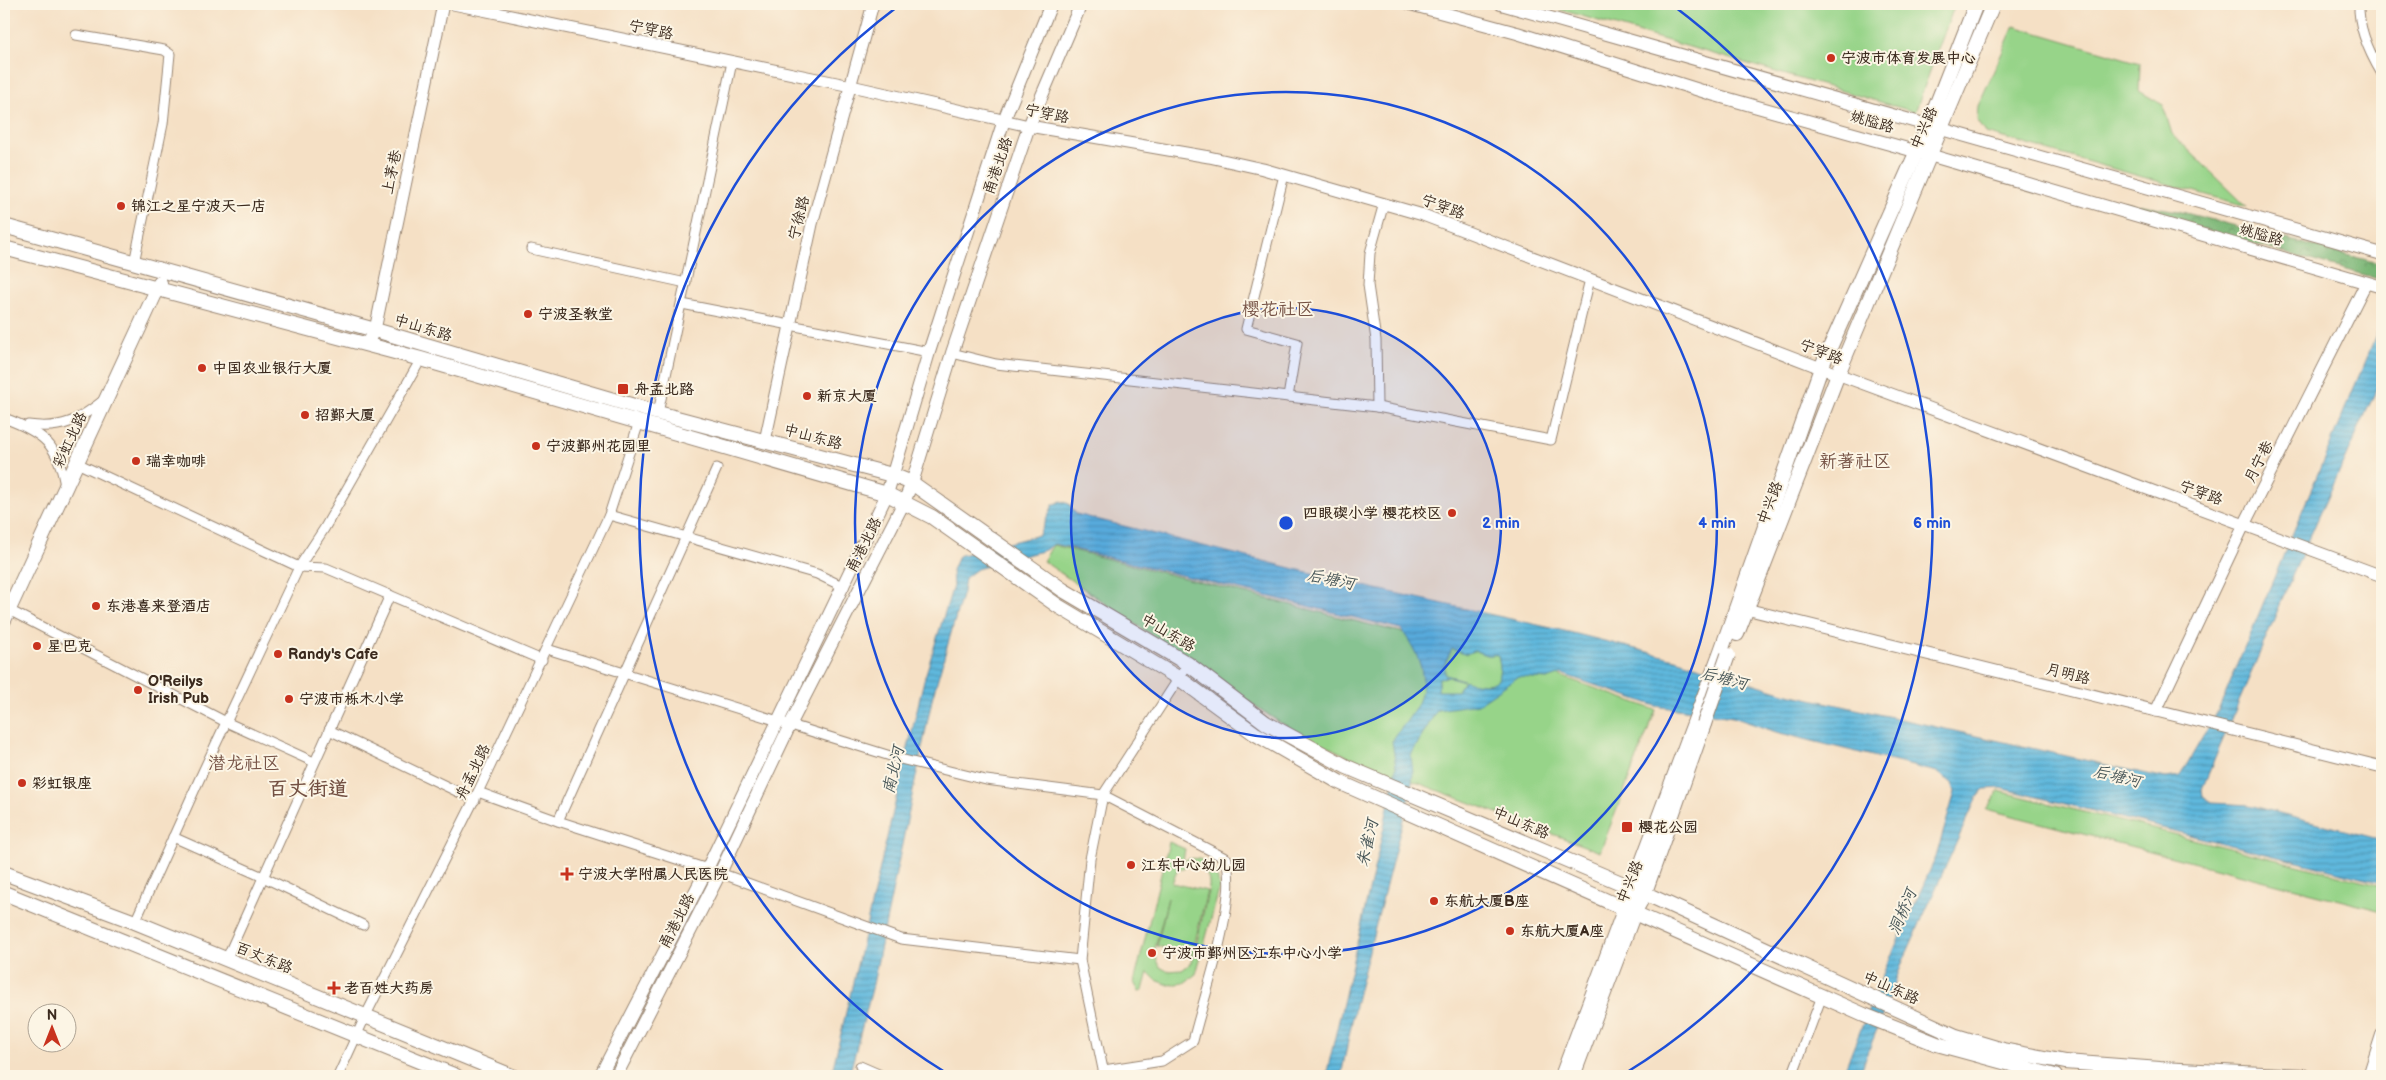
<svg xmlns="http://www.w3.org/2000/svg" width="2386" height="1080" font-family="'Balsamiq Sans','LXGW WenKai TC',sans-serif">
  <defs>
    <pattern id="forest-crowns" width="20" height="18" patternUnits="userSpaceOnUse" patternTransform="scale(1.25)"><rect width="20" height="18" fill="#79b675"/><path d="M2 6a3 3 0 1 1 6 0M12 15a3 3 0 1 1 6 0" fill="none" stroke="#64945f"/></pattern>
    <pattern id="water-rules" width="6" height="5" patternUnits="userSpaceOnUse" patternTransform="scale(1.25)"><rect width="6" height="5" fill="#5fb8dd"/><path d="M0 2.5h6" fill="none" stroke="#5096b3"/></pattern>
  </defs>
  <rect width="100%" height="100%" fill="#fcf5e5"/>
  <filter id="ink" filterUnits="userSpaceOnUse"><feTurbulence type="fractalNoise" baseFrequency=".02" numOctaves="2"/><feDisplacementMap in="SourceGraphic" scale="10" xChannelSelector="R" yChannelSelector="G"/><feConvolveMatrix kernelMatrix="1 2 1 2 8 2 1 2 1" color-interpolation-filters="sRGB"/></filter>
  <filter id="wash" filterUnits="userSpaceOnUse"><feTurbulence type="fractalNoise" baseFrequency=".0096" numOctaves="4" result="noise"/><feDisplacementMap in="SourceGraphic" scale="20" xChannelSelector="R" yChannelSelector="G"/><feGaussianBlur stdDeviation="1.12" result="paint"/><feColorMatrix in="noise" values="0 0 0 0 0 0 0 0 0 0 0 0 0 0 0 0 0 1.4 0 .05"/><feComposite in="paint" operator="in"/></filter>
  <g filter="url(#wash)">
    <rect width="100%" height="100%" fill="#f5e0c5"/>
    <path fill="url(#forest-crowns)" stroke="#5a704a" d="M 2108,199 L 2178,211 L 2382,264 L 2382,280 L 2170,221 Z"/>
    <g fill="#97d489" stroke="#697f54" fill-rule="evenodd">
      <path d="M 1540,4 L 1955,4 L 1915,112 Z"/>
      <path d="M 2014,26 L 2140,63 L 2139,91 L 2163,105 L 2172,134 L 2246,206 L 1986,133 L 1977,120 L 1978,106 Z"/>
      <path d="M 1053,545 L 1391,630 L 1479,647 L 1656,710 L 1600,852 L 1347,756 L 1279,722 L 1043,561 Z"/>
      <path d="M 1999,791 L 2382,886 L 2382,911 L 1986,809 Z"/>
      <path d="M 1169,842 L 1185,849 L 1183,861 C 1203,851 1220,871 1219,890 L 1196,974 L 1184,983 L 1169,985 L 1156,980 L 1148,972 L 1143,990 L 1139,991 L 1134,983 ZM 1188,865 C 1202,866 1210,873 1209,887 L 1194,955 L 1190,964 L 1182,970 L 1167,971 L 1160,967 L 1154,952 L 1168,898 L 1157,946 L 1192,955 L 1207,891 L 1172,883 L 1177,871 Z"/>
    </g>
    <path fill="url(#water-rules)" stroke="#4d717e" fill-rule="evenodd" d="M 2382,321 L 2382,377 L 2293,574 L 2202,789 L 2203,797 L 2212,803 L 2249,805 L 2382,840 L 2382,883 L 2001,788 L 1984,789 L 1977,797 L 1903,961 L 1859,1076 L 1842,1076 L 1886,967 L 1936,857 L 1955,792 L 1952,783 L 1937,772 L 1776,732 L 1733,717 L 1656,706 L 1562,674 L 1547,679 L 1518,677 L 1478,704 L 1437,710 L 1411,755 L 1413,773 L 1411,789 L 1356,1001 L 1341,1076 L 1326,1076 L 1383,831 L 1396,767 L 1392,741 C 1398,731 1407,722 1413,712 C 1432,683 1420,655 1401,629 L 1054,544 L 1045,550 L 977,569 L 965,578 L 963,592 L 933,695 L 872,989 L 849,1076 L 831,1076 L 924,680 L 953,586 L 952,570 L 958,556 L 1039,535 L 1053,505 L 1061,501 L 1069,504 L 1076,514 L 1359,585 L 1569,632 L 1675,659 L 1784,693 L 2165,778 L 2180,776 L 2218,711 ZM 1452,649 L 1467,654 C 1476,648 1477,652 1486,655 C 1490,656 1494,654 1498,655 L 1500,667 L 1498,680 C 1484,690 1461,678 1445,675 L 1445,663 ZM 1450,677 L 1464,681 L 1457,691 L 1438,691 L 1439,678 Z"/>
  </g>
  <g filter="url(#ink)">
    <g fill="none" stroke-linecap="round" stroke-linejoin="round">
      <g stroke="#988572" stroke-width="11">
        <g id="minor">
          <path d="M 2359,4 C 2358,28 2370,54 2382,74"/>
          <path d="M 76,35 L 164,50 L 170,54 L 163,124 L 134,263"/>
          <path d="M 1284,175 L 1246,329 L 1297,343 L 1288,397"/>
          <path d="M 531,249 L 686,283"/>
          <path d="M 682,304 L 929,352"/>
          <path d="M 952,353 L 996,364 L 1377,407 L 1376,340 L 1368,285 L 1370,253 L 1384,203"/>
          <path d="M 1377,407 L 1551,440 L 1590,279"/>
          <path d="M 658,413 L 732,62"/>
          <path d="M 4,418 C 42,432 59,444 65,487"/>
          <path d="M 28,425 C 63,430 79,420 105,399"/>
          <path d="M 77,463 L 299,567 L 326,568 L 542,660"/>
          <path d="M 609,515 L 817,574 L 844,587"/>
          <path d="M 5,608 L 226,722 L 314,762"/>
          <path d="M 547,649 L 900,759 L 986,780 L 1103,795 L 1227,859 C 1228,871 1230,883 1228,894 C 1223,945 1205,993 1193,1041 L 1162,1061 L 1104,1070"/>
          <path d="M 329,730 L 475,800"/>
          <path d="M 478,792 L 558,821 L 720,873 L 901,939 L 1080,960"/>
          <path d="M 558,821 L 717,468"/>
          <path d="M 173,837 L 263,877 L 363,925"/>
          <path d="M 135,922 L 199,780 L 299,567 L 324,529 L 421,359"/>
          <path d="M 226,960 L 390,595"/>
          <path d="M 860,1066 L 883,1076"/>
          <path d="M 1104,1074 L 1080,960 L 1090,859 L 1103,795 L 1188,664"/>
          <path d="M 338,1076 L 365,1017 L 478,792 L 609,515 L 639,422"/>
          <path d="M 1792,1076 L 1822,996"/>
        </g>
      </g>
      <g stroke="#988572" stroke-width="13">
        <g id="tertiary">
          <path d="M 453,4 L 851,86 L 1029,126 L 1209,157 L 1263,169 L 1423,215 L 1821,368 L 2382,576"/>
          <path d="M 367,344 L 375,330 L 443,4"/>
          <path d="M 765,441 L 812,224 L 873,4"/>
          <path d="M 1746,609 L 2382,767"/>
          <path d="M 2156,711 L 2244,525 L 2366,283"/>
        </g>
      </g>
      <g stroke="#988572" stroke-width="14">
        <g id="secondary">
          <path d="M 1410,4 L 1517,33 L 1715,95 L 1929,155 L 2382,287"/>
          <path d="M 1501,4 L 2382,254"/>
          <path d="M 600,1076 L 707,869 L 887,494 L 929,352 L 1004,120 L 1051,4"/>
          <path d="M 616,1076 L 720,873 L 790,725 L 904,502 L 912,483 L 952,353 L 1029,126 L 1081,4"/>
          <path d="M 2369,1076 L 2382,1035"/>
        </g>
      </g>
      <g stroke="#988572" stroke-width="16">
        <g id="primary">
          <path d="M 4,226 L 375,330 L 658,413 L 892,475 L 912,483 L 1063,590 L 1188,664 L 1266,723 L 1347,767 L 1633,888 L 1956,1036 L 2003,1050 L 2065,1062 L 2160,1069 L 2304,1076"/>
          <path d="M 4,248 L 421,359 L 887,494 L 932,517 L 1058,606 L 1180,679 L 1254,733 L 1339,782 L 1864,1015 L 1937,1044 L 2055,1076"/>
          <path d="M 4,620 L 160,283"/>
          <path d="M 1737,634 L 1838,374 L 1993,4"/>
          <path d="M 4,873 L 135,922 L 512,1076"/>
          <path d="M 4,893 L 456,1076"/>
          <path d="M 1562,1076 L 1721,651 L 1821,368 L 1928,126 L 1976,4"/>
          <path d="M 1573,1076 L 1634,913 L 1644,895 L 1704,724"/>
        </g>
      </g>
      <use href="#minor" stroke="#fff" stroke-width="9"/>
      <use href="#tertiary" stroke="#fff" stroke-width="11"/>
      <use href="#secondary" stroke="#fff" stroke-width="12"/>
      <use href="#primary" stroke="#fff" stroke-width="14"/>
      <g stroke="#988572" stroke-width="16" stroke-linecap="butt">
        <path id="primary-bridge" d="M 1704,724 L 1728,655"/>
      </g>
      <use href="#primary-bridge" stroke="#fff" stroke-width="14"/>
    </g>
  </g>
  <circle cx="1286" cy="523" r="215" fill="#1d4ed8" fill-opacity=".12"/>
  <g fill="none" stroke="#1d4ed8" stroke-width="2.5">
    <circle cx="1286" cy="523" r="215"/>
    <circle cx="1286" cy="523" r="431"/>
    <path d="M948 1074A646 646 0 0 1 897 7M1675 7A646 646 0 0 1 1624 1074"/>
  </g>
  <g fill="#c8321e" stroke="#fcf5e5" stroke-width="2">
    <circle cx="1831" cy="58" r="5"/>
    <circle cx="121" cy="206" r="5"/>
    <circle cx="528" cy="314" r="5"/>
    <circle cx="202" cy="368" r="5"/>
    <rect x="617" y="383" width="12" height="12" rx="2.5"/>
    <circle cx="807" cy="396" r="5"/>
    <circle cx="305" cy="415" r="5"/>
    <circle cx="536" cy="446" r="5"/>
    <circle cx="136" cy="461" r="5"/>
    <circle cx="1452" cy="513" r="5"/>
    <circle cx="96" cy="606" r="5"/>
    <circle cx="37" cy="646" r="5"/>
    <circle cx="278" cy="654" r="5"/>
    <circle cx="138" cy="690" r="5"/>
    <circle cx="289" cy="699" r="5"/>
    <circle cx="22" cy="783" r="5"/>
    <rect x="1621" y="821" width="12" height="12" rx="2.5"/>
    <circle cx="1131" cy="865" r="5"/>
    <path d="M564.5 866.5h5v5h5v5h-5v5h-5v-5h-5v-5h5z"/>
    <circle cx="1434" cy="901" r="5"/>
    <circle cx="1510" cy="931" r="5"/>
    <circle cx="1152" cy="953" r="5"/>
    <path d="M331.5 980.5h5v5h5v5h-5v5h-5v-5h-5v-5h5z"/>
  </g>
  <g text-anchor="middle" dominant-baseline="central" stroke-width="4" stroke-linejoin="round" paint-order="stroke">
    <g font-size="15" fill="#3b2a1e" stroke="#fcf5e5">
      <text transform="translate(651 30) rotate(12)">宁穿路</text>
      <text transform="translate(1047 114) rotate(11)">宁穿路</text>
      <text transform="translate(1872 122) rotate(16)">姚隘路</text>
      <text transform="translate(1924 128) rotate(-66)">中兴路</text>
      <text transform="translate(998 166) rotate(-71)">甬港北路</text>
      <text transform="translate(392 172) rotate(-78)">上茅巷</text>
      <text transform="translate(1443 207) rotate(20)">宁穿路</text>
      <text transform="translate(799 218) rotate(-76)">宁徐路</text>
      <text transform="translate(2261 235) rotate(16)">姚隘路</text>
      <text transform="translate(423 328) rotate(17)">中山东路</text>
      <text transform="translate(1821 352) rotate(21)">宁穿路</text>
      <text transform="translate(813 437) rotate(15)">中山东路</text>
      <text transform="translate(70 440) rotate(-65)">彩虹北路</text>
      <text transform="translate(2259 462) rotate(-63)">月宁巷</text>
      <text transform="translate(2201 493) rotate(20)">宁穿路</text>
      <text transform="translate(1770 503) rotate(-69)">中兴路</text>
      <text transform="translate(864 545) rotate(-63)">甬港北路</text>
      <text transform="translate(1168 633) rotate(31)">中山东路</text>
      <text transform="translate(2068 674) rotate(14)">月明路</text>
      <text transform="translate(473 772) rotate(-64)">舟孟北路</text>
      <text transform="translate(1521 823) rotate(23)">中山东路</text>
      <text transform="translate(1630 882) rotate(-67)">中兴路</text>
      <text transform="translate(677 921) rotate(-63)">甬港北路</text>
      <text transform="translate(264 958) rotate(22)">百丈东路</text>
      <text transform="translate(1891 988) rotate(24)">中山东路</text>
    </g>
    <g font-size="15" font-weight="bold" fill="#3b2a1e" stroke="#fcf5e5" text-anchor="start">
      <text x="1841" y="58">宁波市体育发展中心</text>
      <text x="131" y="206">锦江之星宁波天一店</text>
      <text x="538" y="314">宁波圣教堂</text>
      <text x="212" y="368">中国农业银行大厦</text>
      <text x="634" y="389">舟孟北路</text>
      <text x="817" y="396">新京大厦</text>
      <text x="315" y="415">招鄞大厦</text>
      <text x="546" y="446">宁波鄞州花园里</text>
      <text x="146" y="461">瑞幸咖啡</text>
      <text x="1442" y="513" text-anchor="end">四眼碶小学 樱花校区</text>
      <text x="106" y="606">东港喜来登酒店</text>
      <text x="47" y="646">星巴克</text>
      <text x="288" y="654">Randy's Cafe</text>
      <text x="148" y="681">O'Reilys<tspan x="148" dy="17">Irish Pub</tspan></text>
      <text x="299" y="699">宁波市栎木小学</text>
      <text x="32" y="783">彩虹银座</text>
      <text x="1638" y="827">樱花公园</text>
      <text x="1141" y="865">江东中心幼儿园</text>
      <text x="578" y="874">宁波大学附属人民医院</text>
      <text x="1444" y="901">东航大厦B座</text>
      <text x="1520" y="931">东航大厦A座</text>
      <text x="1162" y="953">宁波市鄞州区江东中心小学</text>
      <text x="344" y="988">老百姓大药房</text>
    </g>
    <g font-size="16" font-style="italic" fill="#465557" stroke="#fcf5e5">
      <text transform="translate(1331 580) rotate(12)">后塘河</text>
      <text transform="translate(1724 679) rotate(15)">后塘河</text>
      <text transform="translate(894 770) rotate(-77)">南北河</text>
      <text transform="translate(2117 777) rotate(14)">后塘河</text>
      <text transform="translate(1368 843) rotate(-77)">朱雀河</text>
      <text transform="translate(1903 912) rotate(-67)">洞桥河</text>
    </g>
    <g font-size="18" fill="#745144" stroke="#fcf5e5">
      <text x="1278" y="309">樱花社区</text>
      <text x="1855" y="461">新著社区</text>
      <text x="244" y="763">潜龙社区</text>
    </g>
    <g font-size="20" font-weight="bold" fill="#745144" stroke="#fcf5e5">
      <text x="308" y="789">百丈街道</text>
    </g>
  </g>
  <circle cx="1286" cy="523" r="8" fill="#1d4ed8" stroke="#fcf5e5" stroke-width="2.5"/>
  <g font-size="15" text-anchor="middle" font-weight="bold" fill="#1d4ed8" stroke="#fcf5e5" stroke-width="4" stroke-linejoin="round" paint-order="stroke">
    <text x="1501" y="528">2 min</text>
    <text x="1717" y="528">4 min</text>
    <text x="1932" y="528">6 min</text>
  </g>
  <rect width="2386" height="1080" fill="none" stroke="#fcf5e5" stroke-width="20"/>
  <g transform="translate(52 1028)"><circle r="24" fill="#fcf5e5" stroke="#afa495"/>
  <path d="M0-4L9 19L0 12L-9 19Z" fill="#c8321e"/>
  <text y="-8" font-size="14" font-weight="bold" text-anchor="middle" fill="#3b2a1e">N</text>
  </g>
</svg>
